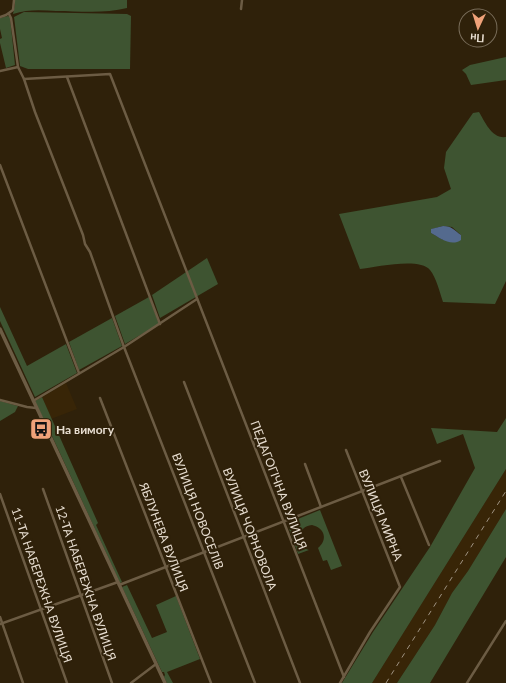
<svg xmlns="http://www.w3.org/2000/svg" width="506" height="683" font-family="Lato,sans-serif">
  <rect width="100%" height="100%" fill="#2f210a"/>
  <g fill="#382507">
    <path d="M 66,383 L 77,409 L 51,419 L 42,397 Z"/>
    <path d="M 506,469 L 506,509 L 468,571 L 452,593 L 435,625 L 397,683 L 372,683 Z"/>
  </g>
  <g fill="#3e5431" fill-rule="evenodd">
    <path d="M 15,0 L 127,0 L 127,8 C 104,14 79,11 56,11 C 41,10 28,9 13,14 L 15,4 Z"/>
    <path d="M 24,12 L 127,14 L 131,16 L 130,69 L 28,69 L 20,66 L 14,17 Z"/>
    <path d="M 8,16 L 10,17 L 15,65 L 6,68 L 0,43 L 0,39 L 2,38 L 0,29 L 0,18 Z"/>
    <path d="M 506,57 L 506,80 L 471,85 L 466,74 L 462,70 L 470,65 Z"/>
    <path d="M 479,112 C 485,122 492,139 506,137 L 506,281 L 495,304 L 443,302 C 440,293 436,277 430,270 C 420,257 376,267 360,269 L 339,214 L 437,197 L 451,189 L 444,168 L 446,152 L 473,113 ZM 443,226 L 452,227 L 461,235 L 461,240 L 443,240 L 431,233 L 432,229 Z"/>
    <path d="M 207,258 L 218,284 L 160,318 L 152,295 Z"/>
    <path d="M 149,297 L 159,324 L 125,344 L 115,316 Z"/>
    <path d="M 0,307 L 27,366 L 66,344 L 77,373 L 35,397 L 0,321 Z"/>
    <path d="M 112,318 L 122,346 L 79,370 L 69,342 Z"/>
    <path d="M 42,397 L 98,523 L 96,525 L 122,582 L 120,583 L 46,423 L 47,423 L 46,419 L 44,420 L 35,401 Z"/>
    <path d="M 0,401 L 18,406 L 15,412 L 0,421 Z"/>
    <path d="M 506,418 L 506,469 L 372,683 L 342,683 L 373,632 L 430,547 L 475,468 L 463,434 L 437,444 L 431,428 L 497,432 Z"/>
    <path d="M 506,509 L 506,557 L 430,683 L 397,683 L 435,625 L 452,593 L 468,571 Z"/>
    <path d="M 320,510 L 342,566 L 331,570 L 327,560 L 323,561 L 318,548 C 328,540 325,528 312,525 C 297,526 295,545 309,550 L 298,554 L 288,526 L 288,523 Z"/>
    <path d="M 127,585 L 152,638 L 167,632 L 156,605 L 176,596 L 200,659 L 167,672 L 173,683 L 167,683 L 164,677 L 165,675 L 164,672 L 162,672 L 122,587 Z"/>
  </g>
  <path fill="#546a8e" d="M 443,226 C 452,226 454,230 461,235 L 461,240 C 451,247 440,238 431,233 L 431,229 Z"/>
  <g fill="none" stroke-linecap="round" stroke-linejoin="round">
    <g stroke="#6c5c44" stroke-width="2.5">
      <path d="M 241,9 L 242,0"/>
      <path d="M 9,14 L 11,18 L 18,67"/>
      <path d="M 0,17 L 6,15 L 13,10 L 14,0"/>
      <path d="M 0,71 L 18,67 L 24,79 L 110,74 L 344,677"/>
      <path d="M 67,77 L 160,324"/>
      <path d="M 24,79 L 35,112 L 83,235 L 85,244 L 90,252 L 124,347 L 255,683"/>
      <path d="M 0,165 L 79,373"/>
      <path d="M 184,382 L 300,683"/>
      <path d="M 100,398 L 211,683"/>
      <path d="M 0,400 L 27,407 L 36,408"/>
      <path d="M 33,401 L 124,347 L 197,299"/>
      <path d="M 305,464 L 321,507"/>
      <path d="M 401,477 L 429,545"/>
      <path d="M 43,489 L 112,683"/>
      <path d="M 0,494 L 67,683"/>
      <path d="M 119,585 L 440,461"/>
      <path d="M 0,617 L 23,683"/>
      <path d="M 0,624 L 118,582"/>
      <path d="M 131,683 L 156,664"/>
      <path d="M 340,683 L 370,632 L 400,587 L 346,450"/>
      <path d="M 467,683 L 506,621"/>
    </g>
    <path stroke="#6c5c44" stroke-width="3.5" d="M 0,329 L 165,683"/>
    <path stroke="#9e9281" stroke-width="1" stroke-dasharray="5 5" stroke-linecap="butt" d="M 386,683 L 506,491"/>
  </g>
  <defs>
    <g id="bus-square" transform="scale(1.15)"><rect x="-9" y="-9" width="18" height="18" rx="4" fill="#f0a279" stroke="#2f210a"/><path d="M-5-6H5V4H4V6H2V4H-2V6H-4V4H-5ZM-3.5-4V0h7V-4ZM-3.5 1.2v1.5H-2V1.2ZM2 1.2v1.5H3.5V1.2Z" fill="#111"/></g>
  </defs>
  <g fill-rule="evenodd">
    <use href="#bus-square" x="41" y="429"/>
  </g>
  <g text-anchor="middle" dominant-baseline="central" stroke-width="4" stroke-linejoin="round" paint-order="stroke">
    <g font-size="12" font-weight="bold" fill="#e8ded1" stroke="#2f210a" text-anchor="start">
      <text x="56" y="429">На вимогу</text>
    </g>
    <g font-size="12" fill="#e8ded1" stroke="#2f210a">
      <text transform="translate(279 485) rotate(69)">ПЕДАГОГІЧНА ВУЛИЦЯ</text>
      <text transform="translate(198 511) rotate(69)">ВУЛИЦЯ НОВОСЕЛІВ</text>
      <text transform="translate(381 515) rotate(68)">ВУЛИЦЯ МИРНА</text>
      <text transform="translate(250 529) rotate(69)">ВУЛИЦЯ ЧОРНОВОЛА</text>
      <text transform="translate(164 537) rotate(69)">ЯБЛУНЕВА ВУЛИЦЯ</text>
      <text transform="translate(86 583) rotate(71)">12-ТА НАБЕРЕЖНА ВУЛИЦЯ</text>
      <text transform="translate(42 585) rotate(71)">11-ТА НАБЕРЕЖНА ВУЛИЦЯ</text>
    </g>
  </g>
  <g transform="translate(478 28) rotate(184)"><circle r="19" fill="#2f210a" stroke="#796d5a"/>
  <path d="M0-3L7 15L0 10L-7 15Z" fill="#f0a279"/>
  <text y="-6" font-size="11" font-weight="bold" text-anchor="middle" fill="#e8ded1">Пн</text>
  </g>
</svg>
